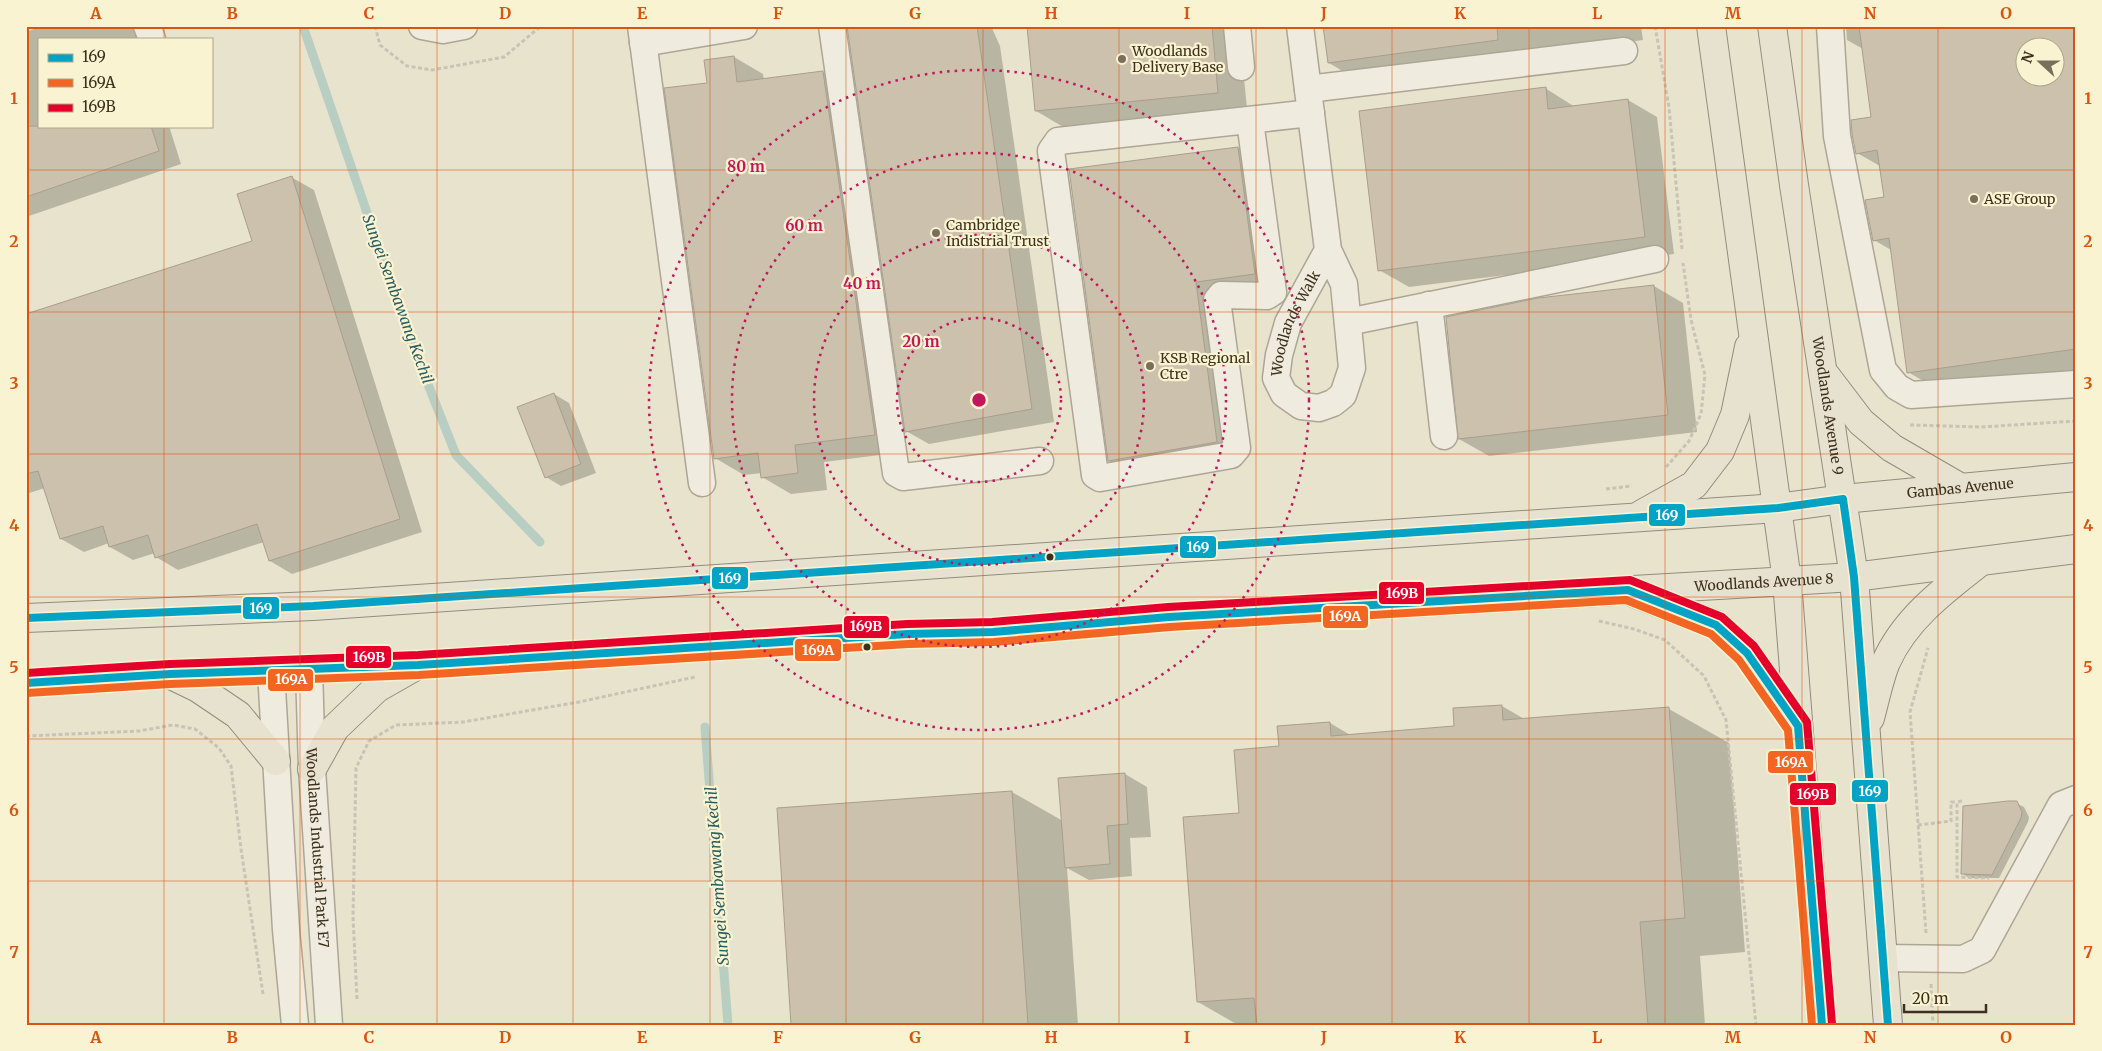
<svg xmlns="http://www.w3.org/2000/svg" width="2102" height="1051" font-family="Merriweather,serif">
  <rect width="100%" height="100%" fill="#e8e3cc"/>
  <g fill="#0003" fill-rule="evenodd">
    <path d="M 42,26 L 135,26 L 140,39 L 39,39 L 39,126 L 169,126 L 181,164 L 26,217 L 26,32 Z"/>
    <path d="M 848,26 L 991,26 L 1000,46 L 1054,422 L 929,444 L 906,431 Z"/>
    <path d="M 1028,26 L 1239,26 L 1247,109 L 1065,128 L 1036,111 Z"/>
    <path d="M 1324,26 L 1641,26 L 1643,40 L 1358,80 L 1329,63 Z"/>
    <path d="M 1846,26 L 2076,26 L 2076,370 L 1937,389 L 1908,372 L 1891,250 L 1874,240 L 1885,198 L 1880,166 L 1857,153 L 1873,118 L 1863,49 L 1847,40 ZM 2024,48 L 2054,48 L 2054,78 L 2024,78 Z"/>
    <path d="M 734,57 L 763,74 L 764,80 L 823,72 L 852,89 L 904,452 L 824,462 L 827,490 L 791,494 L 762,477 L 762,473 L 744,475 L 715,458 L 708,84 Z"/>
    <path d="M 1545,88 L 1575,107 L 1628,100 L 1657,117 L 1674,254 L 1409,287 L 1379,270 Z"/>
    <path d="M 1238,148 L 1267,165 L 1284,290 L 1225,298 L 1246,459 L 1139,478 L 1109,461 Z"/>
    <path d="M 291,177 L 314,190 L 422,532 L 292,574 L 270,561 L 264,542 L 178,570 L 156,557 L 155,553 L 133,560 L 110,547 L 109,543 L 84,552 L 61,539 L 45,488 L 26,494 L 26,315 L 254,242 Z"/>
    <path d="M 1654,286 L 1683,303 L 1697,432 L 1489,456 L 1459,439 Z"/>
    <path d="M 554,394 L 569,403 L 596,473 L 561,486 L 546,477 Z"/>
    <path d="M 1502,706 L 1526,720 L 1669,709 L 1729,743 L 1745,952 L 1700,956 L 1705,1025 L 1238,1025 L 1198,1002 L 1240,814 L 1280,747 L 1330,723 L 1352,736 L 1456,727 Z"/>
    <path d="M 1125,774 L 1147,787 L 1151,837 L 1130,838 L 1132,876 L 1089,880 L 1067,868 L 1078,1025 L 792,1025 L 1012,792 L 1063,821 Z"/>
    <path d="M 2016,803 L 2024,807 L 2029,817 L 2028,822 L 1999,878 L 1969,878 L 1962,873 Z"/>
    <path d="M 2074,925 L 2076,925 L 2076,950 Z"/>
  </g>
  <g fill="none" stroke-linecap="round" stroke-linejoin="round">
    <g stroke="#b8cec3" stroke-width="9">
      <path d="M 303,26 L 412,344 L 456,455 L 540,542"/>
      <path d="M 705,727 L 728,1025"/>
    </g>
  </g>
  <g fill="#ccc1ad" stroke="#a99e8b" fill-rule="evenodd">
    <path d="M 847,26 L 977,26 L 1032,409 L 905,432 Z"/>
    <path d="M 1027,26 L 1212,26 L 1218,93 L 1035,111 Z"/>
    <path d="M 1323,26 L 1497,26 L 1498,40 L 1328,63 Z"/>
    <path d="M 1859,26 L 2076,26 L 2076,349 L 1907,373 L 1889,238 L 1873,241 L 1865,200 L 1884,197 L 1877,150 L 1856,154 L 1852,134 L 1851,120 L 1871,117 ZM 2024,48 L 2054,48 L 2054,78 L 2024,78 Z"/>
    <path d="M 734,56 L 737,82 L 823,71 L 875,435 L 795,445 L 798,473 L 761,478 L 758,453 L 714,459 L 664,88 L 707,83 L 704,60 Z"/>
    <path d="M 1546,87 L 1548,109 L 1628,99 L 1645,237 L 1378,271 L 1359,111 Z"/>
    <path d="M 26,126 L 151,126 L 159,151 L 26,197 Z"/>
    <path d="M 1238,147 L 1255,274 L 1196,282 L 1217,442 L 1108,461 L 1069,169 Z"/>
    <path d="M 292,176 L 400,519 L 269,561 L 257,524 L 155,558 L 148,535 L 109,547 L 103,526 L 60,539 L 38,471 L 26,474 L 26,314 L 252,241 L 237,194 Z"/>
    <path d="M 1654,285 L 1668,415 L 1458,439 L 1446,317 L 1538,298 Z"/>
    <path d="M 554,393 L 581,464 L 545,478 L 517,407 Z"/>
    <path d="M 1502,705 L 1503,720 L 1669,707 L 1685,918 L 1640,922 L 1648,1025 L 1257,1025 L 1254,998 L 1197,1002 L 1183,817 L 1239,813 L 1234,750 L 1279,746 L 1277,726 L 1330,722 L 1331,736 L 1454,726 L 1453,708 Z"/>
    <path d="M 1125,773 L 1128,824 L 1107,826 L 1110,864 L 1065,868 L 1058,778 Z"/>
    <path d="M 1012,791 L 1028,1025 L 791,1025 L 777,808 Z"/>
    <path d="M 2008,801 L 2017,801 L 2022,812 L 2021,818 L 1992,875 L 1961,874 L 1963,806 Z"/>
  </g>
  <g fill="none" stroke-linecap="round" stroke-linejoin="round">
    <g stroke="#ada696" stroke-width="29">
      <g id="minor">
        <path d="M 147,26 L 152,39"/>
        <path d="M 422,26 L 443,30 L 464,26"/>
        <path d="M 641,26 L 702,483"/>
        <path d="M 832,26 L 896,473 L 903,477 L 1040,461"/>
        <path d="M 1237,26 L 1241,67"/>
        <path id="s1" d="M 1300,26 L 1328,250 L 1344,284 L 1352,368 L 1343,395 L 1333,403 L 1319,408 L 1301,406 L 1284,394 L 1276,378 L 1279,355 L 1288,323 L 1328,250"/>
        <path d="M 1830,26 L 1837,136 L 1883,370 L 1897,387 L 1911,395 L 2076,384"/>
        <path d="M 643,43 L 744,26"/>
        <path d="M 1308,89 L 1624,51"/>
        <path d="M 1250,121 L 1273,292 L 1267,296 L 1221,295 L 1217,300 L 1237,448 L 1231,455 L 1100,478 L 1095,475 L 1051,151 L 1058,141 L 1311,113"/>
        <path d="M 1429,305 L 1444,436"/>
        <path d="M 1348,322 L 1655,259"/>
        <path id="s2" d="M 309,669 L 312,769 L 329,1025"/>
        <path d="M 271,671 L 286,930 L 295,1025"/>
        <path d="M 1883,958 L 1963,959 L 1982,950 L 2061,805 L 2076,799"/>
      </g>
    </g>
    <g stroke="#938c7c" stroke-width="30">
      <g id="major">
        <path d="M 1711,26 L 1787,581 L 1822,1025"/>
        <path id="s3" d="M 1772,26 L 1794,185 L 1854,577 L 1888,1025"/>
        <path d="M 1826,376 L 1861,422 L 1892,448 L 1961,488"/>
        <path d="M 1642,514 L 1694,485 L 1720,451 L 1735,415 L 1749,347"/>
        <path d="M 1634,593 L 1716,625 L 1747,653 L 1797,725"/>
        <path id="s4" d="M 26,618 L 313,606 L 1778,508 L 1843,499 L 2076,477"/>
        <path d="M 171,675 L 198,688 L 238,715 L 276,761"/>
        <path id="s5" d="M 26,683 L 170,674 L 418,665 L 908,634 L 993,632 L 1169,617 L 1787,581 L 1854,577 L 2076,549"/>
        <path d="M 1870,718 C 1875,700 1879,679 1886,662 C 1905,619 1944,590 1980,562"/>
        <path d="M 312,769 L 335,728 L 377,688 L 414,667"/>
      </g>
    </g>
    <g stroke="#c8c3b5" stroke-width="3" stroke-dasharray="4 2.5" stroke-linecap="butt">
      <path d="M 375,26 L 380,45 L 407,66 L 432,70 L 504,57 L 541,26"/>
      <path d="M 1655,26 L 1669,107 L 1682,249"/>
      <path d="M 1910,425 L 1981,427 L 2076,421"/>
      <path d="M 1666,467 L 1689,441 L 1701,414 L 1705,375 L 1691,320 L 1683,263"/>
      <path d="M 1606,489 L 1632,486"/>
      <path d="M 1599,621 L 1634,629 L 1665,640 L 1704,676 L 1726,720 L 1756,1025"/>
      <path d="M 26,736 L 139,731 L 173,725 L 195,729 L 219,748 L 231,766 L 241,849 L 263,994"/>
      <path d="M 1962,801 L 1957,802 L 1957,877 L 1989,878"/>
      <path d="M 1918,825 L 1951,821 L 1951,802 L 1957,802"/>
      <path d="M 1926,933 L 1910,712 L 1928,648"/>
      <path d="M 1931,984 L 1933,1025"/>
      <path d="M 357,999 L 353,917 L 356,768 L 369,741 L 396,725 L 463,722 L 579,702 L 695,677"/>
    </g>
    <use href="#minor" stroke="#efecdf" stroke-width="26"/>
    <use href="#major" stroke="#e7e2cf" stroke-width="28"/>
    <g stroke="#faf3d2" stroke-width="11">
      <g id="bus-1">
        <path d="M 26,618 L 313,606 L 1778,508 L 1843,499 L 1854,577 L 1888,1025"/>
        <path d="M 26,683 L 170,674 L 418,665 L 908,634 L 993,632 L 1169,617 L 1628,590 L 1716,625 L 1747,653 L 1798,726 L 1822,1025"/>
      </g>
    </g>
    <g stroke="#faf3d2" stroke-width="11">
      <path id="bus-2" d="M 27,693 L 170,684 L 419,675 L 908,644 L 994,642 L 1170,627 L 1626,600 L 1711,634 L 1739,660 L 1788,730 L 1812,1025"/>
    </g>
    <g stroke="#faf3d2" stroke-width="11">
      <path id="bus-3" d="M 26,673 L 170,664 L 418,655 L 907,624 L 992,622 L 1168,607 L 1630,580 L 1722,617 L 1754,646 L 1807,722 L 1832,1024"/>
    </g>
    <use href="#bus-1" stroke="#03a3c5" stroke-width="8"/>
    <use href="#bus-2" stroke="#f26522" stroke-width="8"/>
    <use href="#bus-3" stroke="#e4002b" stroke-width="8"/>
  </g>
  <path fill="none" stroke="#d7550e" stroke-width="1" stroke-opacity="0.55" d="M 164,26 L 164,39M 300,26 L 300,1025M 437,26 L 437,1025M 573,26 L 573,1025M 710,26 L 710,1025M 846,26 L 846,1025M 983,26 L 983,1025M 1119,26 L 1119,1025M 1256,26 L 1256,1025M 1392,26 L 1392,1025M 1529,26 L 1529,1025M 1665,26 L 1665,1025M 1802,26 L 1802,1025M 1938,26 L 1938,1025M 164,126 L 164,1025M 26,170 L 2076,170M 26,312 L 2076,312M 26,454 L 2076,454M 26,597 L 2076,597M 26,739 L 2076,739M 26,881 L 2076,881"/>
  <g fill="none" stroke="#c2185b" stroke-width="2.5" stroke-dasharray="2.5 5">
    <circle cx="979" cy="400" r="82"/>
    <circle cx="979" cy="400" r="165"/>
    <circle cx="979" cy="400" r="247"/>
    <circle cx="979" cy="400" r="330"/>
  </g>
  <g fill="#796f5a" stroke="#faf3d2" stroke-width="2">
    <circle cx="1122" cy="59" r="5"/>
    <circle cx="1974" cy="199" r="5"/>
    <circle cx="936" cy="233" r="5"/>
    <circle cx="1150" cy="366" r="5"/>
  </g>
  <g fill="#3d301c" stroke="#faf3d2" stroke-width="2">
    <circle cx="1050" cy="557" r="4.5"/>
    <circle cx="867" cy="647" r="4.5"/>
  </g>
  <g text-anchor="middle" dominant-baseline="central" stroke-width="4.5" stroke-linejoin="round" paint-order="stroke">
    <g font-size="14" fill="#3d301c" stroke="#faf3d2" text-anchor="start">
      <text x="1132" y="51">Woodlands<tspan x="1132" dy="16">Delivery Base</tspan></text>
      <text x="1984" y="199">ASE Group</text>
      <text x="946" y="225">Cambridge<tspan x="946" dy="16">Indistrial Trust</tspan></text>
      <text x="1160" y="358">KSB Regional<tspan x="1160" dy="16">Ctre</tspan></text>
    </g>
    <g font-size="14" fill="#3d301c" stroke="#faf3d2">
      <text stroke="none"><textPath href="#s1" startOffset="519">Woodlands Walk</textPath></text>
      <text stroke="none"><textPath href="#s3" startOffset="384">Woodlands Avenue 9</textPath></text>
      <text stroke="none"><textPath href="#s4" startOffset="1939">Gambas Avenue</textPath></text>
      <text stroke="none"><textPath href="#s5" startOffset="1741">Woodlands Avenue 8</textPath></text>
      <text stroke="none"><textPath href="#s2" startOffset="179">Woodlands Industrial Park E7</textPath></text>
    </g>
    <g font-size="15" font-style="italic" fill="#295c5f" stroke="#faf3d2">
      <text transform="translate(398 299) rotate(70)">Sungei Sembawang Kechil</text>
      <text transform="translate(717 876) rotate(-94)">Sungei Sembawang Kechil</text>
    </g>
  </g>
  <circle cx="979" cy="400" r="8" fill="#c2185b" stroke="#faf3d2" stroke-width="2.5"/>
  <g font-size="15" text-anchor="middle" font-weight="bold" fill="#c2185b" stroke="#faf3d2" stroke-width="4.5" stroke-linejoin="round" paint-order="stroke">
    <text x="746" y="172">80 m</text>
    <text x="804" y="231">60 m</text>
    <text x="862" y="289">40 m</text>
    <text x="921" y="347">20 m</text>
  </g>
  <g stroke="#faf3d2" stroke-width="2">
    <rect x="1648" y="503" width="38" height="24" rx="5" fill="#03a3c5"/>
    <rect x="1179" y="535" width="38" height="24" rx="5" fill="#03a3c5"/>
    <rect x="711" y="566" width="38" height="24" rx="5" fill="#03a3c5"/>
    <rect x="1378" y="581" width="47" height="24" rx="5" fill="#e4002b"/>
    <rect x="242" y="596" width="38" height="24" rx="5" fill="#03a3c5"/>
    <rect x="1322" y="605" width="47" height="24" rx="5" fill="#f26522"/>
    <rect x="843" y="615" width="47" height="24" rx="5" fill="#e4002b"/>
    <rect x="794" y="638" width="48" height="24" rx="5" fill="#f26522"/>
    <rect x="345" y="645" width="47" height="24" rx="5" fill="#e4002b"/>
    <rect x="267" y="668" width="47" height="24" rx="5" fill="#f26522"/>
    <rect x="1767" y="750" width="47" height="24" rx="5" fill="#f26522"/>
    <rect x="1851" y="779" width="38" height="24" rx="5" fill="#03a3c5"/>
    <rect x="1789" y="782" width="48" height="24" rx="5" fill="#e4002b"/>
  </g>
  <g font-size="14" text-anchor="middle" font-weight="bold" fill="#fff">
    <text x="1667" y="520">169</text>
    <text x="1198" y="552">169</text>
    <text x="730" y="583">169</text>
    <text x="1402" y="598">169B</text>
    <text x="261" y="613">169</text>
    <text x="1345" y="621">169A</text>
    <text x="866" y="631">169B</text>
    <text x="818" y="655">169A</text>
    <text x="369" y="662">169B</text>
    <text x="291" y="684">169A</text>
    <text x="1791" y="767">169A</text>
    <text x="1870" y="796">169</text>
    <text x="1813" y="799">169B</text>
  </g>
  <rect width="2102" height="1051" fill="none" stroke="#faf3d2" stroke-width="55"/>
  <rect x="38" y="38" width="175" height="90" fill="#faf3d2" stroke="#aea589"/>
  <rect x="48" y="54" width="25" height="8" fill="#03a3c5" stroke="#aea589"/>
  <text x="82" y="62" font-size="15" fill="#3d301c">169</text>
  <rect x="48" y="79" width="25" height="8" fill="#f26522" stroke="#aea589"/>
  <text x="82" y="88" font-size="15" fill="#3d301c">169A</text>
  <rect x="48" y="104" width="25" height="8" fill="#e4002b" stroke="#aea589"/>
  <text x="82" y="112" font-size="15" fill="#3d301c">169B</text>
  <g transform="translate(2040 62) rotate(291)"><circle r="24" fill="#faf3d2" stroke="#aea589"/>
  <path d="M0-4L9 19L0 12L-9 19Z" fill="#796f5a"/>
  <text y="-8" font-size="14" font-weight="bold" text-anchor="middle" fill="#3d301c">N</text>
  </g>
  <path d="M1904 1004v8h82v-8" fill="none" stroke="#3d301c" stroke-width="2.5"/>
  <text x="1912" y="1004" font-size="15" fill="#3d301c" stroke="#faf3d2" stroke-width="4" paint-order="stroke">20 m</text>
  <rect x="28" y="28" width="2046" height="996" fill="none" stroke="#d7550e" stroke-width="2"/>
  <g font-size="16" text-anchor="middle" font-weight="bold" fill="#d7550e">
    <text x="96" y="19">A</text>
    <text x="232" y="19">B</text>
    <text x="369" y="19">C</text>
    <text x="505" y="19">D</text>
    <text x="642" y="19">E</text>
    <text x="778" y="19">F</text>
    <text x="915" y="19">G</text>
    <text x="1051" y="19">H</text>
    <text x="1187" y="19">I</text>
    <text x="1324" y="19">J</text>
    <text x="1460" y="19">K</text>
    <text x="1597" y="19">L</text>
    <text x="1733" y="19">M</text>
    <text x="1870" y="19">N</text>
    <text x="2006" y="19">O</text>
    <text x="14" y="104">1</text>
    <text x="2088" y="104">1</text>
    <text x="14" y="247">2</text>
    <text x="2088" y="247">2</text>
    <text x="14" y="389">3</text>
    <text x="2088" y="389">3</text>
    <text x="14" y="531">4</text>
    <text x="2088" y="531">4</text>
    <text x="14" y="673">5</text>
    <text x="2088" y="673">5</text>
    <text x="14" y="816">6</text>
    <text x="2088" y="816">6</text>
    <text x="14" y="958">7</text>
    <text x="2088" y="958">7</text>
    <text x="96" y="1043">A</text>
    <text x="232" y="1043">B</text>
    <text x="369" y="1043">C</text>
    <text x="505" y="1043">D</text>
    <text x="642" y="1043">E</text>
    <text x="778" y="1043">F</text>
    <text x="915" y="1043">G</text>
    <text x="1051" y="1043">H</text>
    <text x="1187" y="1043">I</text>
    <text x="1324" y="1043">J</text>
    <text x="1460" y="1043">K</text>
    <text x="1597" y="1043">L</text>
    <text x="1733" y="1043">M</text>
    <text x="1870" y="1043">N</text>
    <text x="2006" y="1043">O</text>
  </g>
</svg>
